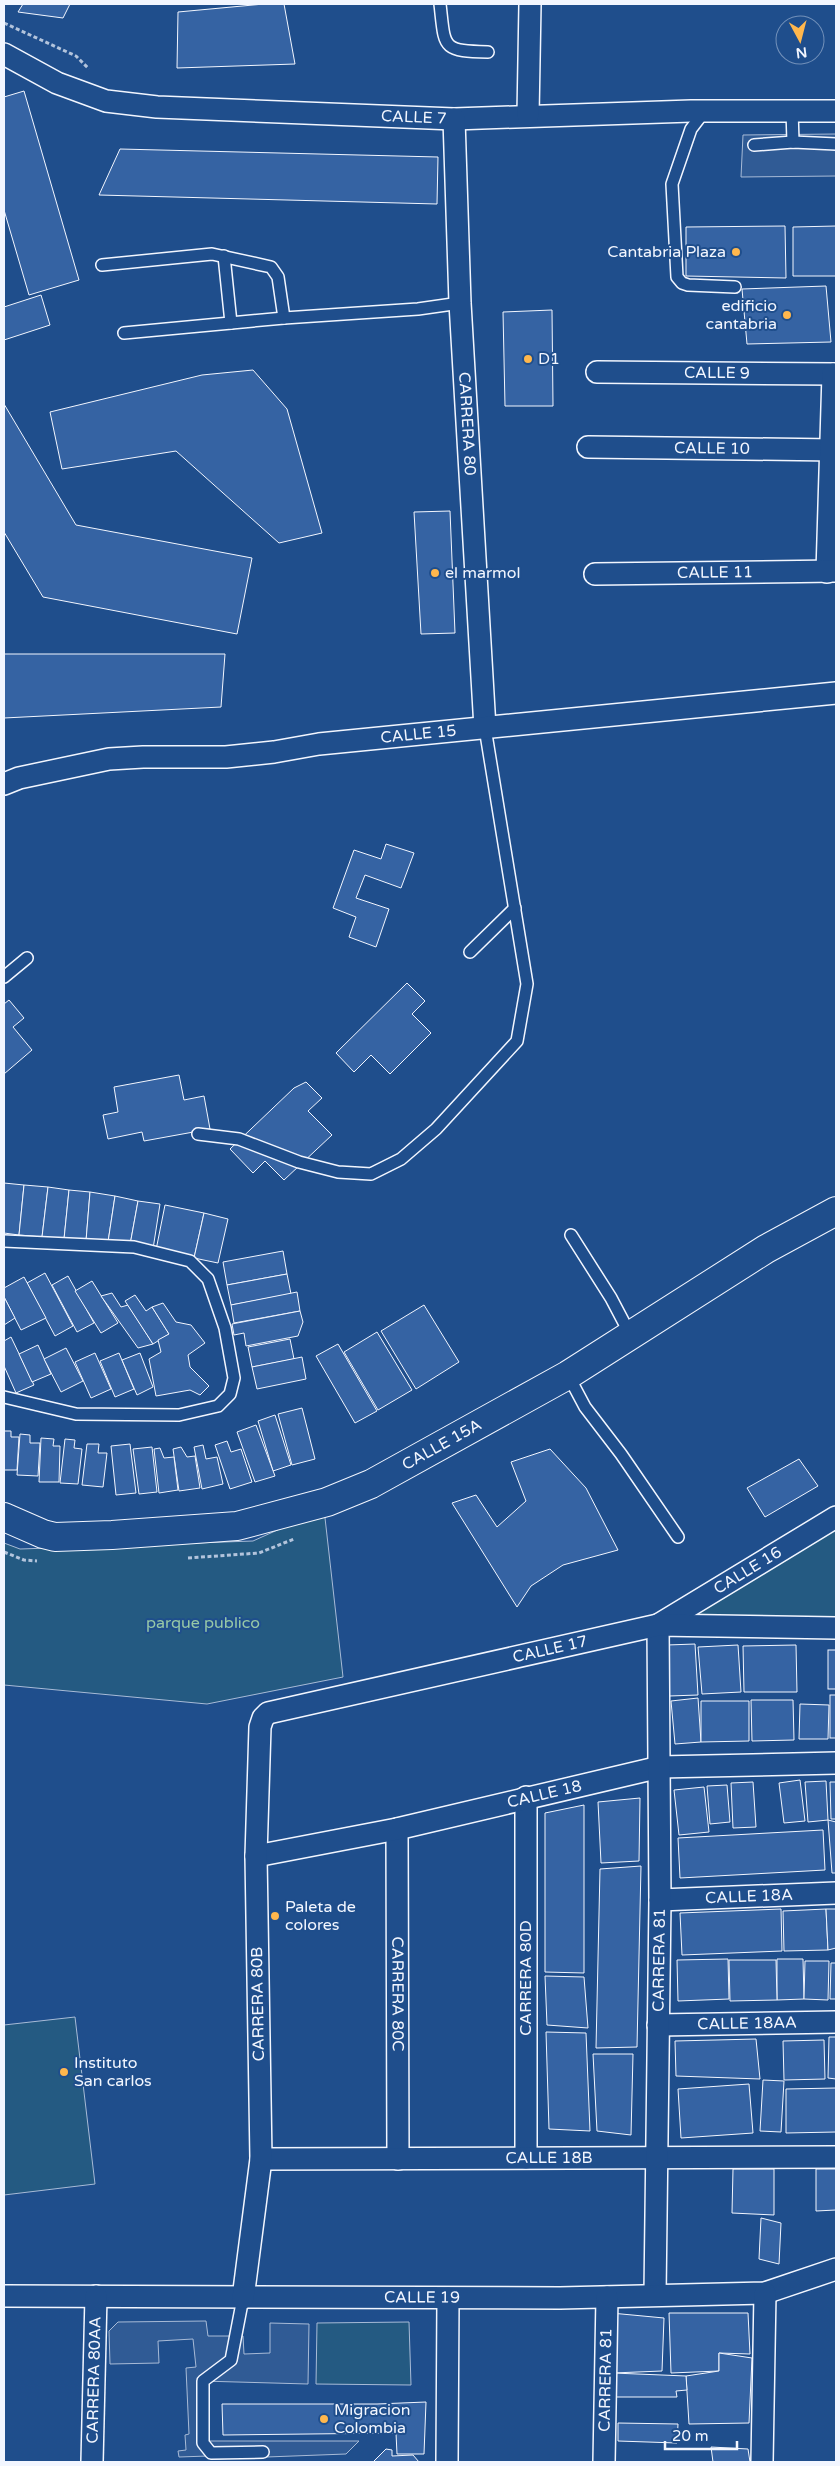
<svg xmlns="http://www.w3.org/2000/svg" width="840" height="2466" font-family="'Varela Round',sans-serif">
  <rect width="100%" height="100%" fill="#1f4e8c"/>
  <g fill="#245a82" stroke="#a8bbd7">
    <path d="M 324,1509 L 343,1677 L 207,1704 L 4,1685 L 4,1543 L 20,1549 L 253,1541 Z"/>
    <path d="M 836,1517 L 836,1628 L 658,1625 Z"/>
    <path d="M 75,2017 L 95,2184 L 4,2195 L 4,2025 Z"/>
    <path d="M 409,2322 L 411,2385 L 316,2384 L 317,2323 Z"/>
  </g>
  <g fill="#305b95" stroke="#a8bbd7">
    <path d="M 836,134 L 836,176 L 741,177 L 743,135 Z"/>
    <path d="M 206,2321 L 208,2336 L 243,2336 L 244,2354 L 270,2353 L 270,2323 L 309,2324 L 308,2384 L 201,2381 L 204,2441 L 359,2441 L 346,2454 L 214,2459 L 208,2456 L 179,2457 L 178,2451 L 186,2450 L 185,2435 L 189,2434 L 186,2368 L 196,2367 L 193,2339 L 158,2341 L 159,2363 L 110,2364 L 109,2331 L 118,2322 Z"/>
  </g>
  <g fill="#3563a3" stroke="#f2f6ff">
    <path d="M 23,4 L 70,4 L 63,18 L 18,12 Z"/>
    <path d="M 264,4 L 284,4 L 295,64 L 177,68 L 178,12 Z"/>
    <path d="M 24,91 L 79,280 L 29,295 L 4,210 L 4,97 Z"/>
    <path d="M 120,149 L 438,157 L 437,204 L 99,195 Z"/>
    <path d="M 785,226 L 786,278 L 686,276 L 686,227 Z"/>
    <path d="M 836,226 L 836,276 L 793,276 L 793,227 Z"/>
    <path d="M 826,286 L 831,342 L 747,344 L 742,289 Z"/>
    <path d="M 41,295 L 50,325 L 4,340 L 4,307 Z"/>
    <path d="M 552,310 L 553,406 L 505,406 L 503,312 Z"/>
    <path d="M 253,370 L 287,409 L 322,533 L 279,543 L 176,451 L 62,469 L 50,412 L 202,375 Z"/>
    <path d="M 4,404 L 76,525 L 252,558 L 237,634 L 43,597 L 4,532 Z"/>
    <path d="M 450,511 L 455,633 L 421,634 L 414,512 Z"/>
    <path d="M 4,654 L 225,654 L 221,707 L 4,718 Z"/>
    <path d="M 386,844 L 414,853 L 401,888 L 365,875 L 356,898 L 389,909 L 376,947 L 349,937 L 356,917 L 333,908 L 354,850 L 381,859 Z"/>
    <path d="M 407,983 L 425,1001 L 412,1014 L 431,1033 L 390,1074 L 371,1055 L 354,1072 L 336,1053 Z"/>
    <path d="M 9,1000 L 24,1018 L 13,1027 L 32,1050 L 4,1074 L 4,1004 Z"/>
    <path d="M 179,1075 L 184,1100 L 204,1096 L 210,1129 L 144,1141 L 142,1132 L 108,1139 L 103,1115 L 118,1112 L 114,1087 Z"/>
    <path d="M 306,1082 L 322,1098 L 308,1111 L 332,1135 L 284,1180 L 265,1161 L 253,1173 L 230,1149 L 294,1088 Z"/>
    <path d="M 4,1183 L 24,1185 L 19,1235 L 4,1233 Z"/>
    <path d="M 24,1185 L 48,1187 L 42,1237 L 19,1235 Z"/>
    <path d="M 48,1187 L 69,1190 L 64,1239 L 42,1237 Z"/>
    <path d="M 69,1190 L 90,1192 L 86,1241 L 64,1239 Z"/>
    <path d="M 90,1192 L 115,1196 L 108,1242 L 86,1241 Z"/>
    <path d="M 115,1196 L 138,1201 L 130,1245 L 108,1242 Z"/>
    <path d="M 138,1201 L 160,1204 L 153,1249 L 130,1245 Z"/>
    <path d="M 165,1205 L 204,1213 L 194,1258 L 156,1250 Z"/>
    <path d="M 204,1213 L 228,1219 L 218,1263 L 194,1258 Z"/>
    <path d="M 283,1251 L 287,1274 L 227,1285 L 223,1262 Z"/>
    <path d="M 45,1273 L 73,1326 L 55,1336 L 27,1283 Z"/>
    <path d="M 287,1274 L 291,1294 L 231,1305 L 227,1285 Z"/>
    <path d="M 68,1276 L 94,1323 L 77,1332 L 52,1285 Z"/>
    <path d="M 24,1277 L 46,1318 L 21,1330 L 4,1297 L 4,1288 Z"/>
    <path d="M 92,1281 L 118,1323 L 101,1333 L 75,1291 Z"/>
    <path d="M 297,1292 L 300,1311 L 234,1323 L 231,1305 Z"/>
    <path d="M 112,1293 L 121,1307 L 128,1305 L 153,1344 L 138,1348 L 101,1296 Z"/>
    <path d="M 135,1295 L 146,1311 L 152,1307 L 169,1334 L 153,1344 L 125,1301 Z"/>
    <path d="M 4,1297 L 15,1318 L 4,1325 Z"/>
    <path d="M 163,1303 L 176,1322 L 191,1325 L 205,1343 L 188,1355 L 190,1367 L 209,1386 L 200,1395 L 190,1390 L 156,1396 L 149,1359 L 161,1352 L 158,1340 L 169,1334 L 152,1307 Z"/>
    <path d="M 424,1305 L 459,1362 L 416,1389 L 381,1331 Z"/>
    <path d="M 300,1311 L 303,1322 L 298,1336 L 246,1346 L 244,1333 L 234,1335 L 232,1324 Z"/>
    <path d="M 377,1332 L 412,1390 L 378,1410 L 344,1352 Z"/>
    <path d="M 11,1337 L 34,1385 L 16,1393 L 4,1366 L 4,1341 Z"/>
    <path d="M 290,1339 L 294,1359 L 252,1367 L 248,1347 Z"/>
    <path d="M 338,1344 L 377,1411 L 355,1423 L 316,1356 Z"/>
    <path d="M 38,1345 L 51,1374 L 32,1382 L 19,1354 Z"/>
    <path d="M 66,1348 L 83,1381 L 61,1392 L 44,1359 Z"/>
    <path d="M 95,1353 L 111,1389 L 91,1398 L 75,1362 Z"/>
    <path d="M 119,1353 L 134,1389 L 115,1397 L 100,1361 Z"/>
    <path d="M 140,1353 L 153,1387 L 137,1395 L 122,1360 Z"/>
    <path d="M 302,1357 L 306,1379 L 257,1389 L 252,1367 Z"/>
    <path d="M 302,1408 L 315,1459 L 292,1465 L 278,1414 Z"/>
    <path d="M 275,1415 L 291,1465 L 273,1471 L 258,1421 Z"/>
    <path d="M 256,1425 L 275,1476 L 255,1482 L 237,1432 Z"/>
    <path d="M 4,1431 L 11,1431 L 11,1437 L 19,1437 L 17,1470 L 4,1470 Z"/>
    <path d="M 20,1434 L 30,1435 L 30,1443 L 40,1443 L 38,1476 L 17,1475 Z"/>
    <path d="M 41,1438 L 54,1439 L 53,1446 L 60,1446 L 59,1482 L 39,1482 Z"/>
    <path d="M 65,1439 L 75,1440 L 74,1448 L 82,1449 L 78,1484 L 60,1483 Z"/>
    <path d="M 227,1441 L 231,1452 L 241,1449 L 252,1482 L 230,1489 L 215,1445 Z"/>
    <path d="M 87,1444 L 99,1444 L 98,1453 L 107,1453 L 103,1487 L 82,1485 Z"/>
    <path d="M 130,1444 L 136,1493 L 116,1495 L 111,1446 Z"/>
    <path d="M 203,1445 L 206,1459 L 217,1457 L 223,1484 L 202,1489 L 194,1447 Z"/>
    <path d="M 152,1447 L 157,1492 L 139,1494 L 133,1449 Z"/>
    <path d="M 181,1447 L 187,1457 L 195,1456 L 200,1488 L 179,1491 L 173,1449 Z"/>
    <path d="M 160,1448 L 164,1458 L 174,1457 L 178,1490 L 159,1493 L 154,1449 Z"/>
    <path d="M 550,1449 L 586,1488 L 618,1550 L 563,1565 L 531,1586 L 517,1607 L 452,1503 L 476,1495 L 497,1527 L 526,1501 L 511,1462 Z"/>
    <path d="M 799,1459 L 818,1486 L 765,1517 L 747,1488 Z"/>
    <path d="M 695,1644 L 698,1695 L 669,1696 L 667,1645 Z"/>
    <path d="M 738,1645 L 741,1692 L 702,1694 L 698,1647 Z"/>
    <path d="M 796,1645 L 797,1692 L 744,1692 L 743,1646 Z"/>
    <rect x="828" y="1650" width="8" height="39"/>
    <rect x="830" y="1695" width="6" height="43"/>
    <path d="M 698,1698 L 701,1742 L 675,1744 L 671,1701 Z"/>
    <path d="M 751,1700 L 793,1700 L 794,1740 L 752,1741 Z"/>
    <path d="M 701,1701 L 749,1701 L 749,1741 L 701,1742 Z"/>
    <path d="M 800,1704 L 829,1705 L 828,1739 L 799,1739 Z"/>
    <path d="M 800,1780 L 805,1821 L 784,1823 L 779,1783 Z"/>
    <path d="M 826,1781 L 828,1820 L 808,1822 L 805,1782 Z"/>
    <path d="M 753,1782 L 756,1827 L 733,1828 L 731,1783 Z"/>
    <path d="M 830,1782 L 836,1782 L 836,1819 L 831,1819 Z"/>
    <path d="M 727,1785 L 730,1822 L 710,1824 L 707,1786 Z"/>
    <path d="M 704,1787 L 709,1832 L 679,1835 L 674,1790 Z"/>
    <path d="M 640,1798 L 639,1861 L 601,1863 L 598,1802 Z"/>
    <path d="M 584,1805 L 584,1973 L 545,1972 L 545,1813 Z"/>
    <path d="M 828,1820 L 836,1822 L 836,1873 L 832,1873 Z"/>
    <path d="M 823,1830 L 825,1870 L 680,1878 L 678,1838 Z"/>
    <path d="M 641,1866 L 637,2047 L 596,2048 L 600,1869 Z"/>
    <path d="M 781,1909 L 782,1951 L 682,1955 L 680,1913 Z"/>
    <path d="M 826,1909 L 828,1950 L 784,1951 L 783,1911 Z"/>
    <path d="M 826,1909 L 836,1909 L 836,1948 L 828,1950 Z"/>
    <path d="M 728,1959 L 729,1999 L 678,2001 L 677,1960 Z"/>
    <path d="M 777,1959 L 803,1959 L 804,1999 L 777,2000 Z"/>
    <path d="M 729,1960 L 776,1960 L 777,2000 L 730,2001 Z"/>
    <path d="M 805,1961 L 829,1961 L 828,2000 L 804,1999 Z"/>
    <path d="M 831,1963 L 836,1963 L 836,1999 L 830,1999 Z"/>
    <path d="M 545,1976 L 584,1977 L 588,2028 L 547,2025 Z"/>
    <path d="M 546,2032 L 586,2033 L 590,2131 L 549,2129 Z"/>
    <path d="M 829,2037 L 836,2037 L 836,2079 L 828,2078 Z"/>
    <path d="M 756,2039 L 760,2079 L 676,2076 L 675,2041 Z"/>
    <path d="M 824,2040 L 825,2079 L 784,2080 L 783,2041 Z"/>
    <path d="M 593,2054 L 633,2054 L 631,2135 L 597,2131 Z"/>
    <path d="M 763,2080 L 784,2081 L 781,2132 L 760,2131 Z"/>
    <path d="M 749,2084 L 753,2133 L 681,2138 L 678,2089 Z"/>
    <path d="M 836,2088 L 836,2132 L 786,2133 L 786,2089 Z"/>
    <path d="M 733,2169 L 774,2169 L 774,2215 L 732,2213 Z"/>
    <path d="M 816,2169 L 836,2169 L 836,2210 L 816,2211 Z"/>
    <path d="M 761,2218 L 781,2223 L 779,2264 L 759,2259 Z"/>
    <path d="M 611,2313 L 664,2318 L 662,2371 L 613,2373 Z"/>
    <path d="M 669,2313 L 748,2313 L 750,2354 L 719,2353 L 719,2371 L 671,2373 Z"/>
    <path d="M 719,2353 L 752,2358 L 749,2423 L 689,2424 L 686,2376 L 719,2371 Z"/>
    <path d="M 613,2373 L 686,2376 L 687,2390 L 676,2391 L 677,2397 L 611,2397 Z"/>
    <path d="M 426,2402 L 424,2454 L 397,2454 L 396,2433 L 223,2435 L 222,2404 L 377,2404 Z"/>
    <path d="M 618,2423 L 678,2424 L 677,2443 L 618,2441 Z"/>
    <path d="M 711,2447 L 748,2449 L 750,2462 L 713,2462 Z"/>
    <path d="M 386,2449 L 392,2450 L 392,2456 L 413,2455 L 419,2462 L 373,2462 Z"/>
  </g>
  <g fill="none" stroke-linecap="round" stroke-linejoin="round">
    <g stroke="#f2f6ff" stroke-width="14">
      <g id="lane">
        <path d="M 440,4 C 445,48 441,51 488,52"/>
        <path d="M 792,110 L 793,142"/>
        <path d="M 704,112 L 691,129 L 672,184 L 677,277 L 682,283 L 688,285 L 735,287"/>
        <path d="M 754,145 L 793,142 L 836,144"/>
        <path d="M 224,256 L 231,323"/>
        <path d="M 102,265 L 212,254 L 271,267 L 278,277 L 284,318"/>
        <path d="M 124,333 L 284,318 L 418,309 L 460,303"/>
        <path d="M 470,952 L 515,908"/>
        <path d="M 4,977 L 27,958"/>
        <path d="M 198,1134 L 239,1139 L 299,1162 L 338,1172 L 371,1174 L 401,1159 L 436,1129 L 517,1041 L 527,984 L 485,728"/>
        <path d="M 571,1235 L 611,1298 L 631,1336"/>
        <path d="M 4,1241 L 134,1247 L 190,1261 L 208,1279 L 225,1328 L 234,1378 L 230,1394 L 218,1406 L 179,1415 L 76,1414 L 4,1397"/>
        <path d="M 568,1375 L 585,1407 L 621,1454 L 678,1537"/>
        <path d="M 243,2298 L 231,2360 L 203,2381 L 203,2443 L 211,2453 L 263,2452"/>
      </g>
    </g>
    <g stroke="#f2f6ff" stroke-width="24">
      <g id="street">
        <path id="s1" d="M 4,54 L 57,83 L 106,101 L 157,107 L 454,119 L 691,111 L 836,111"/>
        <path d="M 528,115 L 530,4"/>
        <path id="s2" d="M 454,119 L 460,303 L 485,728"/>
        <path id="s3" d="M 597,372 L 836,374"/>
        <path id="s4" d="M 588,447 L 836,450"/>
        <path d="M 827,572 L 833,374"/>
        <path id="s5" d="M 595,574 L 836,571"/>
        <path id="s6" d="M 4,784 L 19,778 L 109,759 L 143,757 L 226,757 L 274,752 L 319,744 L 836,693"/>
        <path d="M 526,1797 L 526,2158"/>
        <path id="s7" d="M 397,1829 L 398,2159"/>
        <path id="s8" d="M 256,1856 L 397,1829 L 660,1767 L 836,1763"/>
        <path id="s9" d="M 660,1900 L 836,1893"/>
        <path id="s10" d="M 658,2025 L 836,2022"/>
        <path id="s11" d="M 261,2159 L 836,2157"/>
        <path id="s12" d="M 655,2295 L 660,1900 L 658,1625 L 836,1517"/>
        <path id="s13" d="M 4,2296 L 560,2298 L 765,2293 L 836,2269"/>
        <path id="s14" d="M 243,2298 L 261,2159 L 256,1856 L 260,1727 L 263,1718 L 268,1713 L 658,1625 L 836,1628"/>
        <path id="s15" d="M 92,2462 L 96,2296"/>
        <path d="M 447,2462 L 448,2298"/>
        <path id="s16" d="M 604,2462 L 607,2297"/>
        <path d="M 762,2462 L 765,2293"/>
      </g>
    </g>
    <g stroke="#f2f6ff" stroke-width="30">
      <g id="secondary">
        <path id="s17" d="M 4,1517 L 43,1534 L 55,1537 L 112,1535 L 237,1526 L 327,1502 L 371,1484 L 568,1375 L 766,1249 L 836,1211"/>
      </g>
    </g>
    <g stroke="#b3c4dc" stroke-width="3" stroke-dasharray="4 2.5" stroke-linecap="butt">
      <path d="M 4,23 L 76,56 L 89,69"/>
      <path d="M 4,1552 L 24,1560 L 37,1561"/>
      <path d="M 188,1558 L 259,1553 L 294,1539"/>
    </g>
    <use href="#lane" stroke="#1f4e8c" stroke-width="11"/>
    <use href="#street" stroke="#1f4e8c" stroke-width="21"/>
    <use href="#secondary" stroke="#1f4e8c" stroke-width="28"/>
  </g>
  <g fill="#ffb74d" stroke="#1f4e8c" stroke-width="2">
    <circle cx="736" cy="252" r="5"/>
    <circle cx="787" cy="315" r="5"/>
    <circle cx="528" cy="359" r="5"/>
    <circle cx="435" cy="573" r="5"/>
    <circle cx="275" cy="1916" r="5"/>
    <circle cx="64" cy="2072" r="5"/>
    <circle cx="324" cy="2419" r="5"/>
  </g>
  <g text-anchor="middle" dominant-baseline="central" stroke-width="4" stroke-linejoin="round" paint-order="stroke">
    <g font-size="16" fill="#f2f6ff" stroke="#1f4e8c">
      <text stroke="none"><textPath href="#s1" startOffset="421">CALLE 7</textPath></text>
      <text stroke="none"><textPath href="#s3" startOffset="120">CALLE 9</textPath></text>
      <text stroke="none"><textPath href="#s2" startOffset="305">CARRERA 80</textPath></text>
      <text stroke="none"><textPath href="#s4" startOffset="124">CALLE 10</textPath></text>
      <text stroke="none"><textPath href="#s5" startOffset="120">CALLE 11</textPath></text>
      <text stroke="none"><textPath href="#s6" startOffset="419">CALLE 15</textPath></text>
      <text stroke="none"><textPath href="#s17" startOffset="459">CALLE 15A</textPath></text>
      <text stroke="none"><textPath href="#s12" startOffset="775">CALLE 16</textPath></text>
      <text stroke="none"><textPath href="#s14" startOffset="878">CALLE 17</textPath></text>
      <text stroke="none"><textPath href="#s8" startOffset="295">CALLE 18</textPath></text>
      <text stroke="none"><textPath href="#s9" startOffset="89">CALLE 18A</textPath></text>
      <text stroke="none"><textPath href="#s12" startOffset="335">CARRERA 81</textPath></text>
      <text transform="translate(526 1978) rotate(-90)">CARRERA 80D</text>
      <text stroke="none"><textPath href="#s7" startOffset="165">CARRERA 80C</textPath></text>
      <text transform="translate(258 2004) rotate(-91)">CARRERA 80B</text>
      <text stroke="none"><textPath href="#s10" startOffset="89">CALLE 18AA</textPath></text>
      <text stroke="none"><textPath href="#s11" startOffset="288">CALLE 18B</textPath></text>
      <text stroke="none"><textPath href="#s13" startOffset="418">CALLE 19</textPath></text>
      <text stroke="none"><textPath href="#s15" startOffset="82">CARRERA 80AA</textPath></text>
      <text stroke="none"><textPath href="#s16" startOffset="82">CARRERA 81</textPath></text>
    </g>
    <g font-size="16" fill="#f2f6ff" stroke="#1f4e8c" text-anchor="start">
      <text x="726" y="252" text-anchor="end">Cantabria Plaza</text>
      <text x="777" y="306" text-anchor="end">edificio<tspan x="777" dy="18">cantabria</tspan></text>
      <text x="538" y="359">D1</text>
      <text x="445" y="573">el marmol</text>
      <text x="285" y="1907">Paleta de<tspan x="285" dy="18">colores</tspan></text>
      <text x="74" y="2063">Instituto<tspan x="74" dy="18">San carlos</tspan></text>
      <text x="334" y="2410">Migracion<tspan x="334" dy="18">Colombia</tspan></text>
    </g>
    <g font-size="16" fill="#97c8a6" stroke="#1f4e8c">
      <text x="203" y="1623">parque publico</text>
    </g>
  </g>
  <rect width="840" height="2466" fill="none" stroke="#f2f6ff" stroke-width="10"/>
  <g transform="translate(800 40) rotate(173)"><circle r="24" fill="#1f4e8c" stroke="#7391ba"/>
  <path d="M0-4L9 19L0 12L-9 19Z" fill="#ffb74d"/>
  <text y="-8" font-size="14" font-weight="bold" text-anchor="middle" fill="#f2f6ff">N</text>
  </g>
  <path d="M665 2441v8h72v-8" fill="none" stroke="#f2f6ff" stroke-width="2.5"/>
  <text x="672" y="2441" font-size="15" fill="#f2f6ff" stroke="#1f4e8c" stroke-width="4" paint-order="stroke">20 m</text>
</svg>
